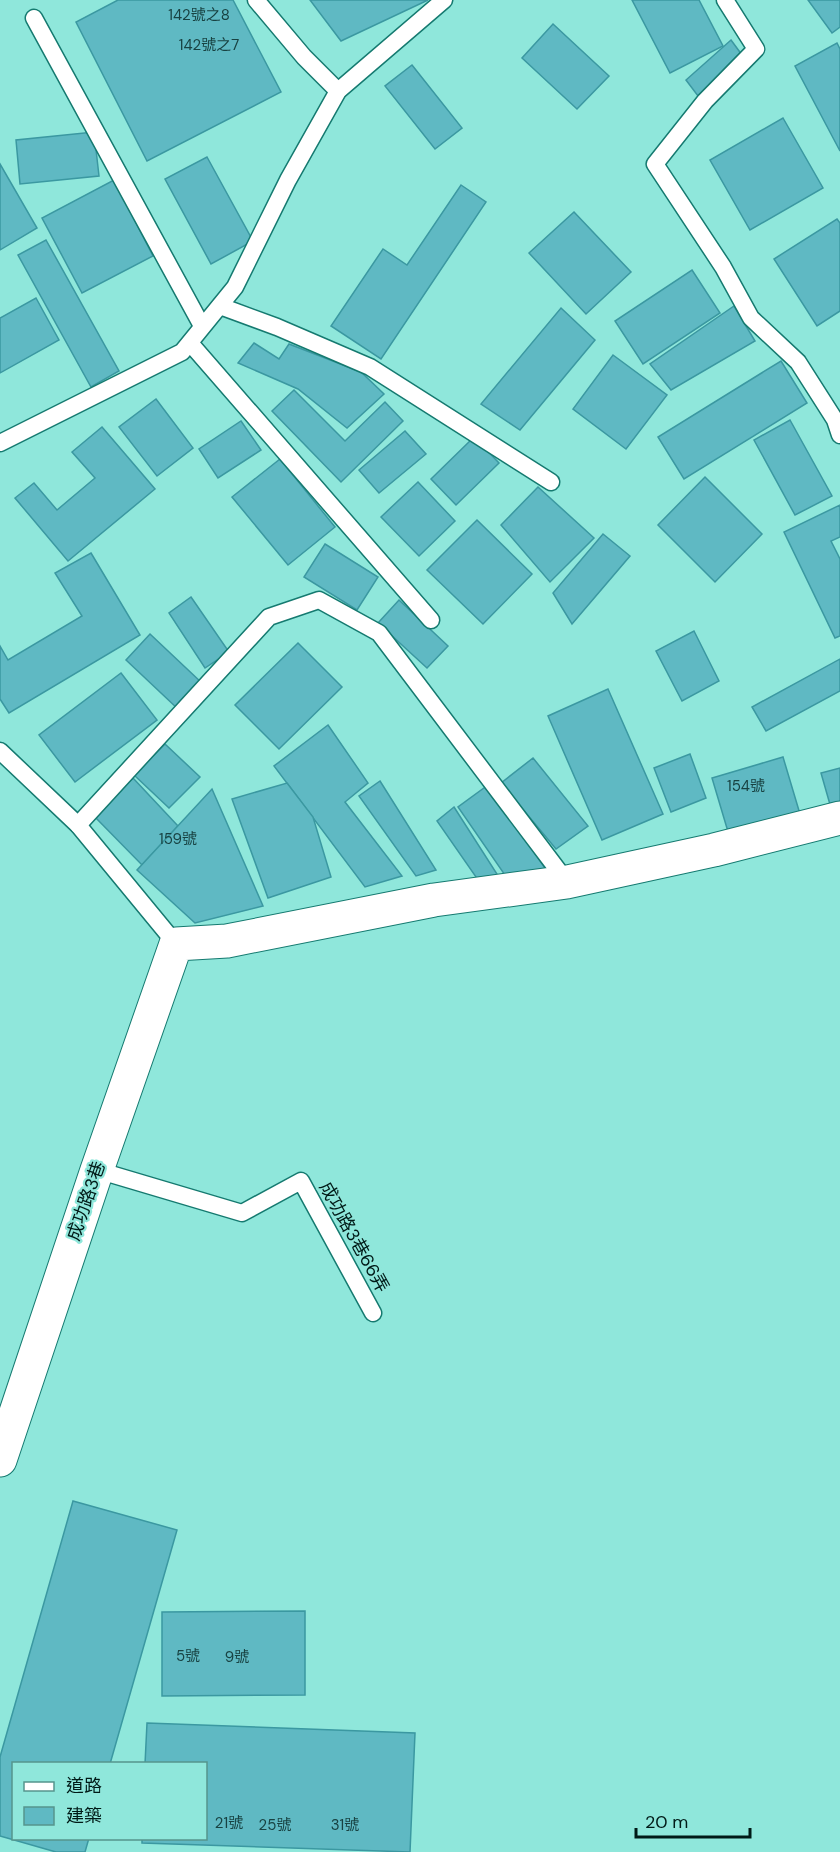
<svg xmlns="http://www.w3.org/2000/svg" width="840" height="1852" font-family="'DM Sans','Noto Sans TC',sans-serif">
  <rect width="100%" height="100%" fill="#8fe7db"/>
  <g fill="#5fb9c3" stroke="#3b98a1" stroke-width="1.5">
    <path d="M 118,0 L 233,0 L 281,92 L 147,161 L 76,22 Z"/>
    <path d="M 310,0 L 428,0 L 341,41 Z"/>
    <path d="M 632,0 L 699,0 L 723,46 L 670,73 Z"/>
    <path d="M 808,0 L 840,0 L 840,27 L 832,33 Z"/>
    <path d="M 553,24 L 609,76 L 577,109 L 522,58 Z"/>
    <path d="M 731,40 L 742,55 L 698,96 L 686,80 Z"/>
    <path d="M 837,43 L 840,49 L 840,151 L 795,66 Z"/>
    <path d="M 412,65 L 462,128 L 435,149 L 385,86 Z"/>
    <path d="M 783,118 L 823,188 L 750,230 L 710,160 Z"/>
    <path d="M 94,132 L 99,176 L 20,184 L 16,140 Z"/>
    <path d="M 207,157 L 253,241 L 211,264 L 165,179 Z"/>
    <path d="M 0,164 L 37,228 L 0,250 Z"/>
    <path d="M 114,180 L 153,256 L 82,293 L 42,218 Z"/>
    <path d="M 461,185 L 486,202 L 381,359 L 331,326 L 383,249 L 407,265 Z"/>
    <path d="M 574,212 L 631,272 L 586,314 L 529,253 Z"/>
    <path d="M 837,219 L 840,223 L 840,311 L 817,326 L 774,259 Z"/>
    <path d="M 46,240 L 119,371 L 91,387 L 18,255 Z"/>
    <path d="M 692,270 L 720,313 L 643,364 L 615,321 Z"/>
    <path d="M 36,298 L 59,340 L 0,373 L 0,318 Z"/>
    <path d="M 734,306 L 755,341 L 671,390 L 650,364 Z"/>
    <path d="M 561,308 L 595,340 L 520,430 L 481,404 Z"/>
    <path d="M 254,343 L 279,359 L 289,344 L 361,372 L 384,394 L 347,428 L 298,389 L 238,363 Z"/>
    <path d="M 613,355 L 667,395 L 626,449 L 573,409 Z"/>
    <path d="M 781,361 L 807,403 L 684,479 L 658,437 Z"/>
    <path d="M 294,390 L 345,441 L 385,402 L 403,421 L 341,482 L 272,411 Z"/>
    <path d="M 156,399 L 193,448 L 157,476 L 119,427 Z"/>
    <path d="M 790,420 L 832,496 L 795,515 L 754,440 Z"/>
    <path d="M 241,421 L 261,450 L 218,478 L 199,449 Z"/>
    <path d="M 102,427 L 155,489 L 68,561 L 15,498 L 34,483 L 57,510 L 95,478 L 72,452 Z"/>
    <path d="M 405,431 L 426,454 L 379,493 L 359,470 Z"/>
    <path d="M 474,437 L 499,463 L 456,505 L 431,479 Z"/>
    <path d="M 280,459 L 335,527 L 288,565 L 232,497 Z"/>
    <path d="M 705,477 L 762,534 L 715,582 L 658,525 Z"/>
    <path d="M 418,482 L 455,521 L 419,556 L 381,517 Z"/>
    <path d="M 538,487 L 594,538 L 550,582 L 501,525 Z"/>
    <path d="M 840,505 L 840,537 L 831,541 L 840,559 L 840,636 L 835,638 L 784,532 Z"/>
    <path d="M 477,520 L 532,574 L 483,624 L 427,570 Z"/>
    <path d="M 603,534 L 630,556 L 572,624 L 553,593 Z"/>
    <path d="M 325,544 L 378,577 L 357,610 L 304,577 Z"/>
    <path d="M 91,553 L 140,635 L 9,713 L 0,699 L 0,646 L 8,660 L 82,616 L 55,573 Z"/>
    <path d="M 191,597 L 229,652 L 205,668 L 169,613 Z"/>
    <path d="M 399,600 L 448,646 L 427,668 L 378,623 Z"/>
    <path d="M 694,631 L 719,681 L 682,701 L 656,651 Z"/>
    <path d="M 150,634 L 203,684 L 179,710 L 126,660 Z"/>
    <path d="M 298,643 L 342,687 L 279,749 L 235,705 Z"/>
    <path d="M 840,659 L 840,691 L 766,731 L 752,707 Z"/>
    <path d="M 121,673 L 157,720 L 75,782 L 39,735 Z"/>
    <path d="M 608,689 L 663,814 L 602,840 L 548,716 Z"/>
    <path d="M 328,725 L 368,783 L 345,802 L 402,876 L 365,887 L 274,766 Z"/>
    <path d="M 165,744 L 200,777 L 169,808 L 134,775 Z"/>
    <path d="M 690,754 L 706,798 L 671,812 L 654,768 Z"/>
    <path d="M 783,757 L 800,814 L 729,835 L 712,778 Z"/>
    <path d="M 533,758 L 588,826 L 556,849 L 501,783 Z"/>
    <path d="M 840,768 L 840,805 L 831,808 L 821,773 Z"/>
    <path d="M 133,778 L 178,826 L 142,865 L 94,816 Z"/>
    <path d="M 380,781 L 436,870 L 416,876 L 359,796 Z"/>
    <path d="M 287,783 L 313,817 L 331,877 L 268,898 L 232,799 Z"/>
    <path d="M 488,785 L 547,871 L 509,881 L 458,807 Z"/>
    <path d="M 212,789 L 263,906 L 195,923 L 137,870 Z"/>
    <path d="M 454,807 L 504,885 L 485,890 L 437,821 Z"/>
    <path d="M 73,1501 L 177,1530 L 110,1764 L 14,1764 L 14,1838 L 89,1838 L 85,1852 L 56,1852 L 0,1836 L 0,1757 Z"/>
    <path d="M 305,1611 L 305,1695 L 162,1696 L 162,1612 Z"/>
    <path d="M 147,1723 L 415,1733 L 410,1852 L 142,1843 L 142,1838 L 206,1838 L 206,1764 L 145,1764 Z"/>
  </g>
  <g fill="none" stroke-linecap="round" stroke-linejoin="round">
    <g stroke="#157a70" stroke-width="19">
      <g id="service">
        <path d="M 256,0 L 304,57 L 338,91"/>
        <path d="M 725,0 L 756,49 L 705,101 L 655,164 L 723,267 L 751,318 L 798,362 L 835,420 L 840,435"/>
        <path d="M 34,18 L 202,326"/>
        <path d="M 220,306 L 277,327 L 370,367 L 551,482"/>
        <path d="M 190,343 L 431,620"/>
        <path d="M 0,443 L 182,352 L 235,287 L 288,180 L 338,91 L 444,0"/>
        <path d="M 0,751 L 78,825 L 176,944"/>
        <path d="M 78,825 L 269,617 L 319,600 L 379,633 L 567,882"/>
        <path d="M 97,1170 L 242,1213 L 301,1181 L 373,1313"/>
      </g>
    </g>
    <g stroke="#157a70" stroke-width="35">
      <path id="tertiary" d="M 0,1460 L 97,1170 L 176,944 L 227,941 L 434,900 L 567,882 L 714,850 L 840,818"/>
    </g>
    <use href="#service" stroke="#fff" stroke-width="16"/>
    <use href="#tertiary" stroke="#fff" stroke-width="33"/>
  </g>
  <g text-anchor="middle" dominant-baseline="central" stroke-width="4.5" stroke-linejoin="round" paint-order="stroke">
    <g font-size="15" fill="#184242">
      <text x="199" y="15">142號之8</text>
      <text x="209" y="45">142號之7</text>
      <text x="746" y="786">154號</text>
      <text x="178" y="839">159號</text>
      <text x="188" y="1656">5號</text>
      <text x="237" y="1657">9號</text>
      <text x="229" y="1823">21號</text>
      <text x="275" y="1825">25號</text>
      <text x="345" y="1825">31號</text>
    </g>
    <g font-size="18" fill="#001a17" stroke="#8fe7db">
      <text transform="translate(86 1201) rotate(-71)">成功路3巷</text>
      <text transform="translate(354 1237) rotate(61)">成功路3巷66弄</text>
    </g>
  </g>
  <rect x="12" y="1762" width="195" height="78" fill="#8fe7db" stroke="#56958d" stroke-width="1.5"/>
  <rect x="24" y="1782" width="30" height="9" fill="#ffffff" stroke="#56958d" stroke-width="1.5"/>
  <text x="66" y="1792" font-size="18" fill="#001a17">道路</text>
  <rect x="24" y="1807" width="30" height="18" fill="#5fb9c3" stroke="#56958d" stroke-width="1.5"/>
  <text x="66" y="1822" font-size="18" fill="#001a17">建築</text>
  <path d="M636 1828v9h114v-9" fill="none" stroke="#001a17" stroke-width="3"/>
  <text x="645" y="1828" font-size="18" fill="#001a17" stroke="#8fe7db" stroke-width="4.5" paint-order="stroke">20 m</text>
</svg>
